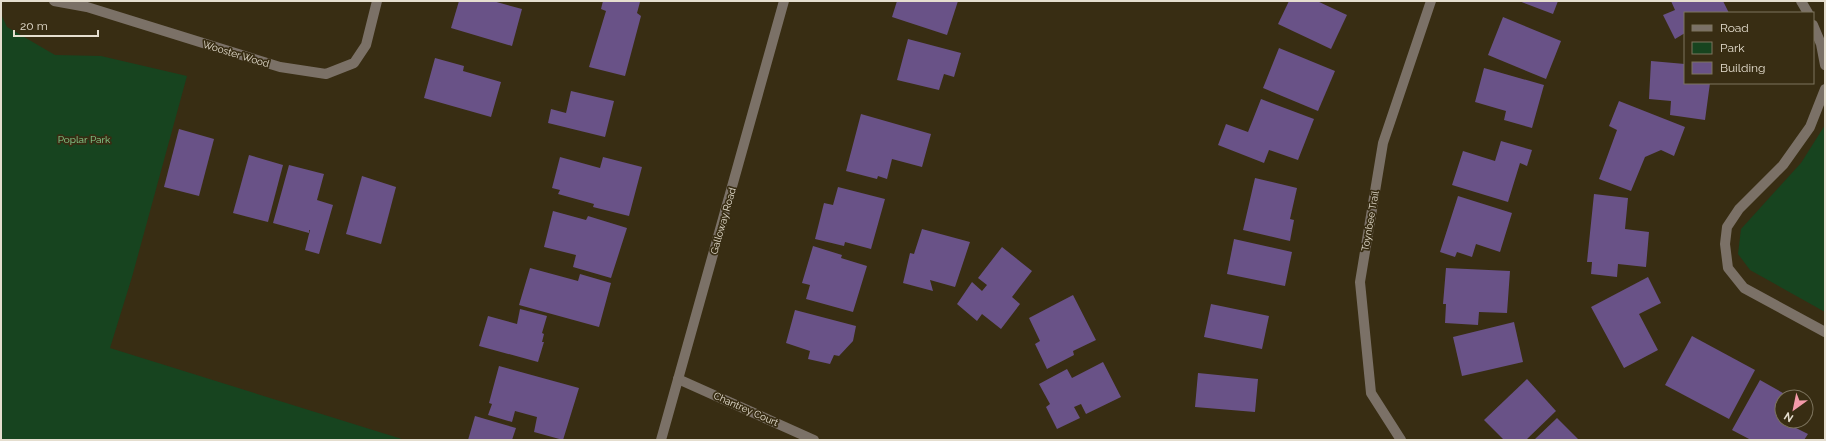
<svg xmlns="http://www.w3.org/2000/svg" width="1826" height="441" font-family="Raleway,sans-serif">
  <rect width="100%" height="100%" fill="#382d13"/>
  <g fill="#17441f">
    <path d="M 1,14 L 7,27 L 55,55 L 101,56 L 187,76 L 132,277 L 110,348 L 405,440 L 1,440 Z"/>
    <path d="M 1825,125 L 1825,312 L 1750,270 L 1738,254 L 1741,229 L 1801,163 Z"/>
  </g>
  <g fill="#695287">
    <path d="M 459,1 L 493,1 L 522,9 L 512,46 L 451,28 Z"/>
    <path d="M 603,1 L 640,2 L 637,13 L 641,16 L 625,76 L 589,67 L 606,11 L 601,9 Z"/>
    <path d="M 897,1 L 958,1 L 947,35 L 892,17 Z"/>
    <path d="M 1289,1 L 1317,1 L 1347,15 L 1331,49 L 1278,24 Z"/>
    <path d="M 1519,1 L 1558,1 L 1553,14 Z"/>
    <path d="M 1671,1 L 1723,1 L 1729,13 L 1685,13 L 1685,33 L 1675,39 L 1663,15 L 1675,10 Z"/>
    <path d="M 1503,17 L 1561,41 L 1546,79 L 1488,55 Z"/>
    <path d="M 908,39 L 961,53 L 954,77 L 944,74 L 939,90 L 897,80 Z"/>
    <path d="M 1279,48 L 1335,71 L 1318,111 L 1263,88 Z"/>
    <path d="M 435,58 L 464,66 L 463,71 L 501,82 L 491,117 L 424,98 Z"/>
    <path d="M 1651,61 L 1685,64 L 1685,83 L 1710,83 L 1705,120 L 1670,115 L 1671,101 L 1649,99 Z"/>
    <path d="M 1484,68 L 1544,85 L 1532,128 L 1504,120 L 1506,111 L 1475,102 Z"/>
    <path d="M 571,91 L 614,101 L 605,137 L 548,123 L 551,109 L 566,113 Z"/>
    <path d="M 1261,99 L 1314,119 L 1298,160 L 1269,150 L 1264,163 L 1218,145 L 1226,124 L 1248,132 Z"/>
    <path d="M 1619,101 L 1685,127 L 1674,156 L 1661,150 L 1645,157 L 1631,191 L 1599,179 L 1617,130 L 1609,126 Z"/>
    <path d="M 861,114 L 931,134 L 922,167 L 892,159 L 887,179 L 878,176 L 877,179 L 846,171 Z"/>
    <path d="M 179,129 L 214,139 L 199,196 L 164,187 Z"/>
    <path d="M 1501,141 L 1532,150 L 1527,166 L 1520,163 L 1508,202 L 1452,185 L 1463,151 L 1495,161 Z"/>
    <path d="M 249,155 L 283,165 L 268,222 L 233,213 Z"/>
    <path d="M 560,157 L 600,168 L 603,157 L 642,167 L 629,216 L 593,207 L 594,204 L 558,194 L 560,190 L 552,188 Z"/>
    <path d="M 289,165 L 324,174 L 317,200 L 333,205 L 319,254 L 305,250 L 310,230 L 309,230 L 309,233 L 273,223 Z"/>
    <path d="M 362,176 L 396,187 L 381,244 L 346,234 Z"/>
    <path d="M 1255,178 L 1297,188 L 1290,219 L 1294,220 L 1290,241 L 1243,230 Z"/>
    <path d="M 838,187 L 885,199 L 871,249 L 845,242 L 844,246 L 815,239 L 824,203 L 833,205 Z"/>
    <path d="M 1594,194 L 1628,198 L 1625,229 L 1649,232 L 1646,267 L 1618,264 L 1617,277 L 1591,274 L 1592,262 L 1587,262 Z"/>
    <path d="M 1458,196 L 1512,213 L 1500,252 L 1476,244 L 1472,257 L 1457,252 L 1455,257 L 1440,252 Z"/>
    <path d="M 553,211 L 586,220 L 588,216 L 627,228 L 611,278 L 573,267 L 576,255 L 544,247 Z"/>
    <path d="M 922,229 L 970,242 L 955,287 L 930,280 L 933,291 L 903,283 L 910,253 L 914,254 Z"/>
    <path d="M 1234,239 L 1292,252 L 1285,286 L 1227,274 Z"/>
    <path d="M 813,246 L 842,255 L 841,258 L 867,266 L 853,312 L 806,299 L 810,285 L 802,283 Z"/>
    <path d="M 1002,247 L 1032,271 L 1012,297 L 1020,304 L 1001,329 L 982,314 L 977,321 L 957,304 L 972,282 L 982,291 L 987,285 L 978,278 Z"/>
    <path d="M 530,268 L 578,281 L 580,274 L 611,283 L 599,327 L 519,305 Z"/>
    <path d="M 1446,268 L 1510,271 L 1507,313 L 1479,312 L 1478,325 L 1445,323 L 1446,304 L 1443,304 Z"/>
    <path d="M 1648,277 L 1661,303 L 1639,314 L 1658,350 L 1624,368 L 1591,307 Z"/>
    <path d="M 1073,295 L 1096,340 L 1073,351 L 1074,355 L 1047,369 L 1035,344 L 1040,341 L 1029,318 Z"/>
    <path d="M 1211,304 L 1269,316 L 1262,349 L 1204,337 Z"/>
    <path d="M 520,309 L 547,316 L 542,333 L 544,334 L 542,342 L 544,342 L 538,362 L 479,346 L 488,316 L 517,324 Z"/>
    <path d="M 795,310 L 856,326 L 853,341 L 839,356 L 834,355 L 830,364 L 808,359 L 810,351 L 786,343 Z"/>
    <path d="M 1514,322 L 1523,362 L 1462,376 L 1453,337 Z"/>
    <path d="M 1692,336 L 1755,370 L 1729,419 L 1665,385 Z"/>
    <path d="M 1103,362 L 1121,397 L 1086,414 L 1081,404 L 1074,407 L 1080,418 L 1057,429 L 1046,407 L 1050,404 L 1039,384 L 1067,369 L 1072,378 Z"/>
    <path d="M 499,366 L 579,388 L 563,440 L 534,432 L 537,417 L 515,411 L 512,422 L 488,415 L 492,404 L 489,403 Z"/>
    <path d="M 1198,373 L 1258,379 L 1255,412 L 1195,407 Z"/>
    <path d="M 1527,379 L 1556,411 L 1526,440 L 1504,440 L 1484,420 Z"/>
    <path d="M 1760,380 L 1790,397 L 1782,397 L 1782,414 L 1780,418 L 1782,421 L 1808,434 L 1804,440 L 1751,440 L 1732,430 Z"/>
    <path d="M 475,416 L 516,428 L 512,440 L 468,440 Z"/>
    <path d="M 1557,418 L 1579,440 L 1534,440 Z"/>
  </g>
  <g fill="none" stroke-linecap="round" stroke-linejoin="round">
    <g stroke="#7b7167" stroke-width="10">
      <path d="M 54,1 L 87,7 L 280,67 L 326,74 L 354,63 L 366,45 L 377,1"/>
      <path d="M 1801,1 L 1808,13"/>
      <path d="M 1813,25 L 1821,44 L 1825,65"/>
      <path d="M 1825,89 L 1810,127 L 1783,165 L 1739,209 L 1727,227 L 1725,244 L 1728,268 L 1744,288 L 1825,332"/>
      <path d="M 678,379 L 814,440"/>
      <path d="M 661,440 L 784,1"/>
      <path d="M 1401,440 L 1371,393 L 1360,282 L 1383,143 L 1431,1"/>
    </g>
  </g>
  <g text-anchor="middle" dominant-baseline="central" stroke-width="3.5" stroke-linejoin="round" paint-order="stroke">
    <g font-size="10" fill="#e5decf" stroke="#382d13">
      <text transform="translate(236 54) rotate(17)">Wooster Wood</text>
      <text transform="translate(723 221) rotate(-74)">Galloway Road</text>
      <text transform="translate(1370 221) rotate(-80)">Toynbee Trail</text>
      <text transform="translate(746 409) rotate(24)">Chantrey Court</text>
    </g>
    <g font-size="10" fill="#89d392" stroke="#382d13">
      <text x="84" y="139">Poplar Park</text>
    </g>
  </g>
  <rect width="1826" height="441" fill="none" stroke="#e5decf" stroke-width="4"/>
  <rect x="1684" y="12" width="130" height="72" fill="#382d13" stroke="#7d745e"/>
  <rect x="1692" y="25" width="20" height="6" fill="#7b7167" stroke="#7d745e"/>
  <text x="1720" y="32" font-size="12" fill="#e5decf">Road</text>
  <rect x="1692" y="42" width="20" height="12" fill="#17441f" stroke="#7d745e"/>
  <text x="1720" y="52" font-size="12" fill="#e5decf">Park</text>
  <rect x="1692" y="62" width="20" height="12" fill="#695287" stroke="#7d745e"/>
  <text x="1720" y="72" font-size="12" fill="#e5decf">Building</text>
  <g transform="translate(1794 409) rotate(213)"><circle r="19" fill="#382d13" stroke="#7d745e"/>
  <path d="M0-3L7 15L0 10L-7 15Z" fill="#f39aa9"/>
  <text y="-6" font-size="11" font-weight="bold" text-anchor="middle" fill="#e5decf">N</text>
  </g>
  <path d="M14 30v6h84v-6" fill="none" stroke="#e5decf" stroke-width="2"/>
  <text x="20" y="30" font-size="12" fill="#e5decf" stroke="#382d13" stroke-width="3" paint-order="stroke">20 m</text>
</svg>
